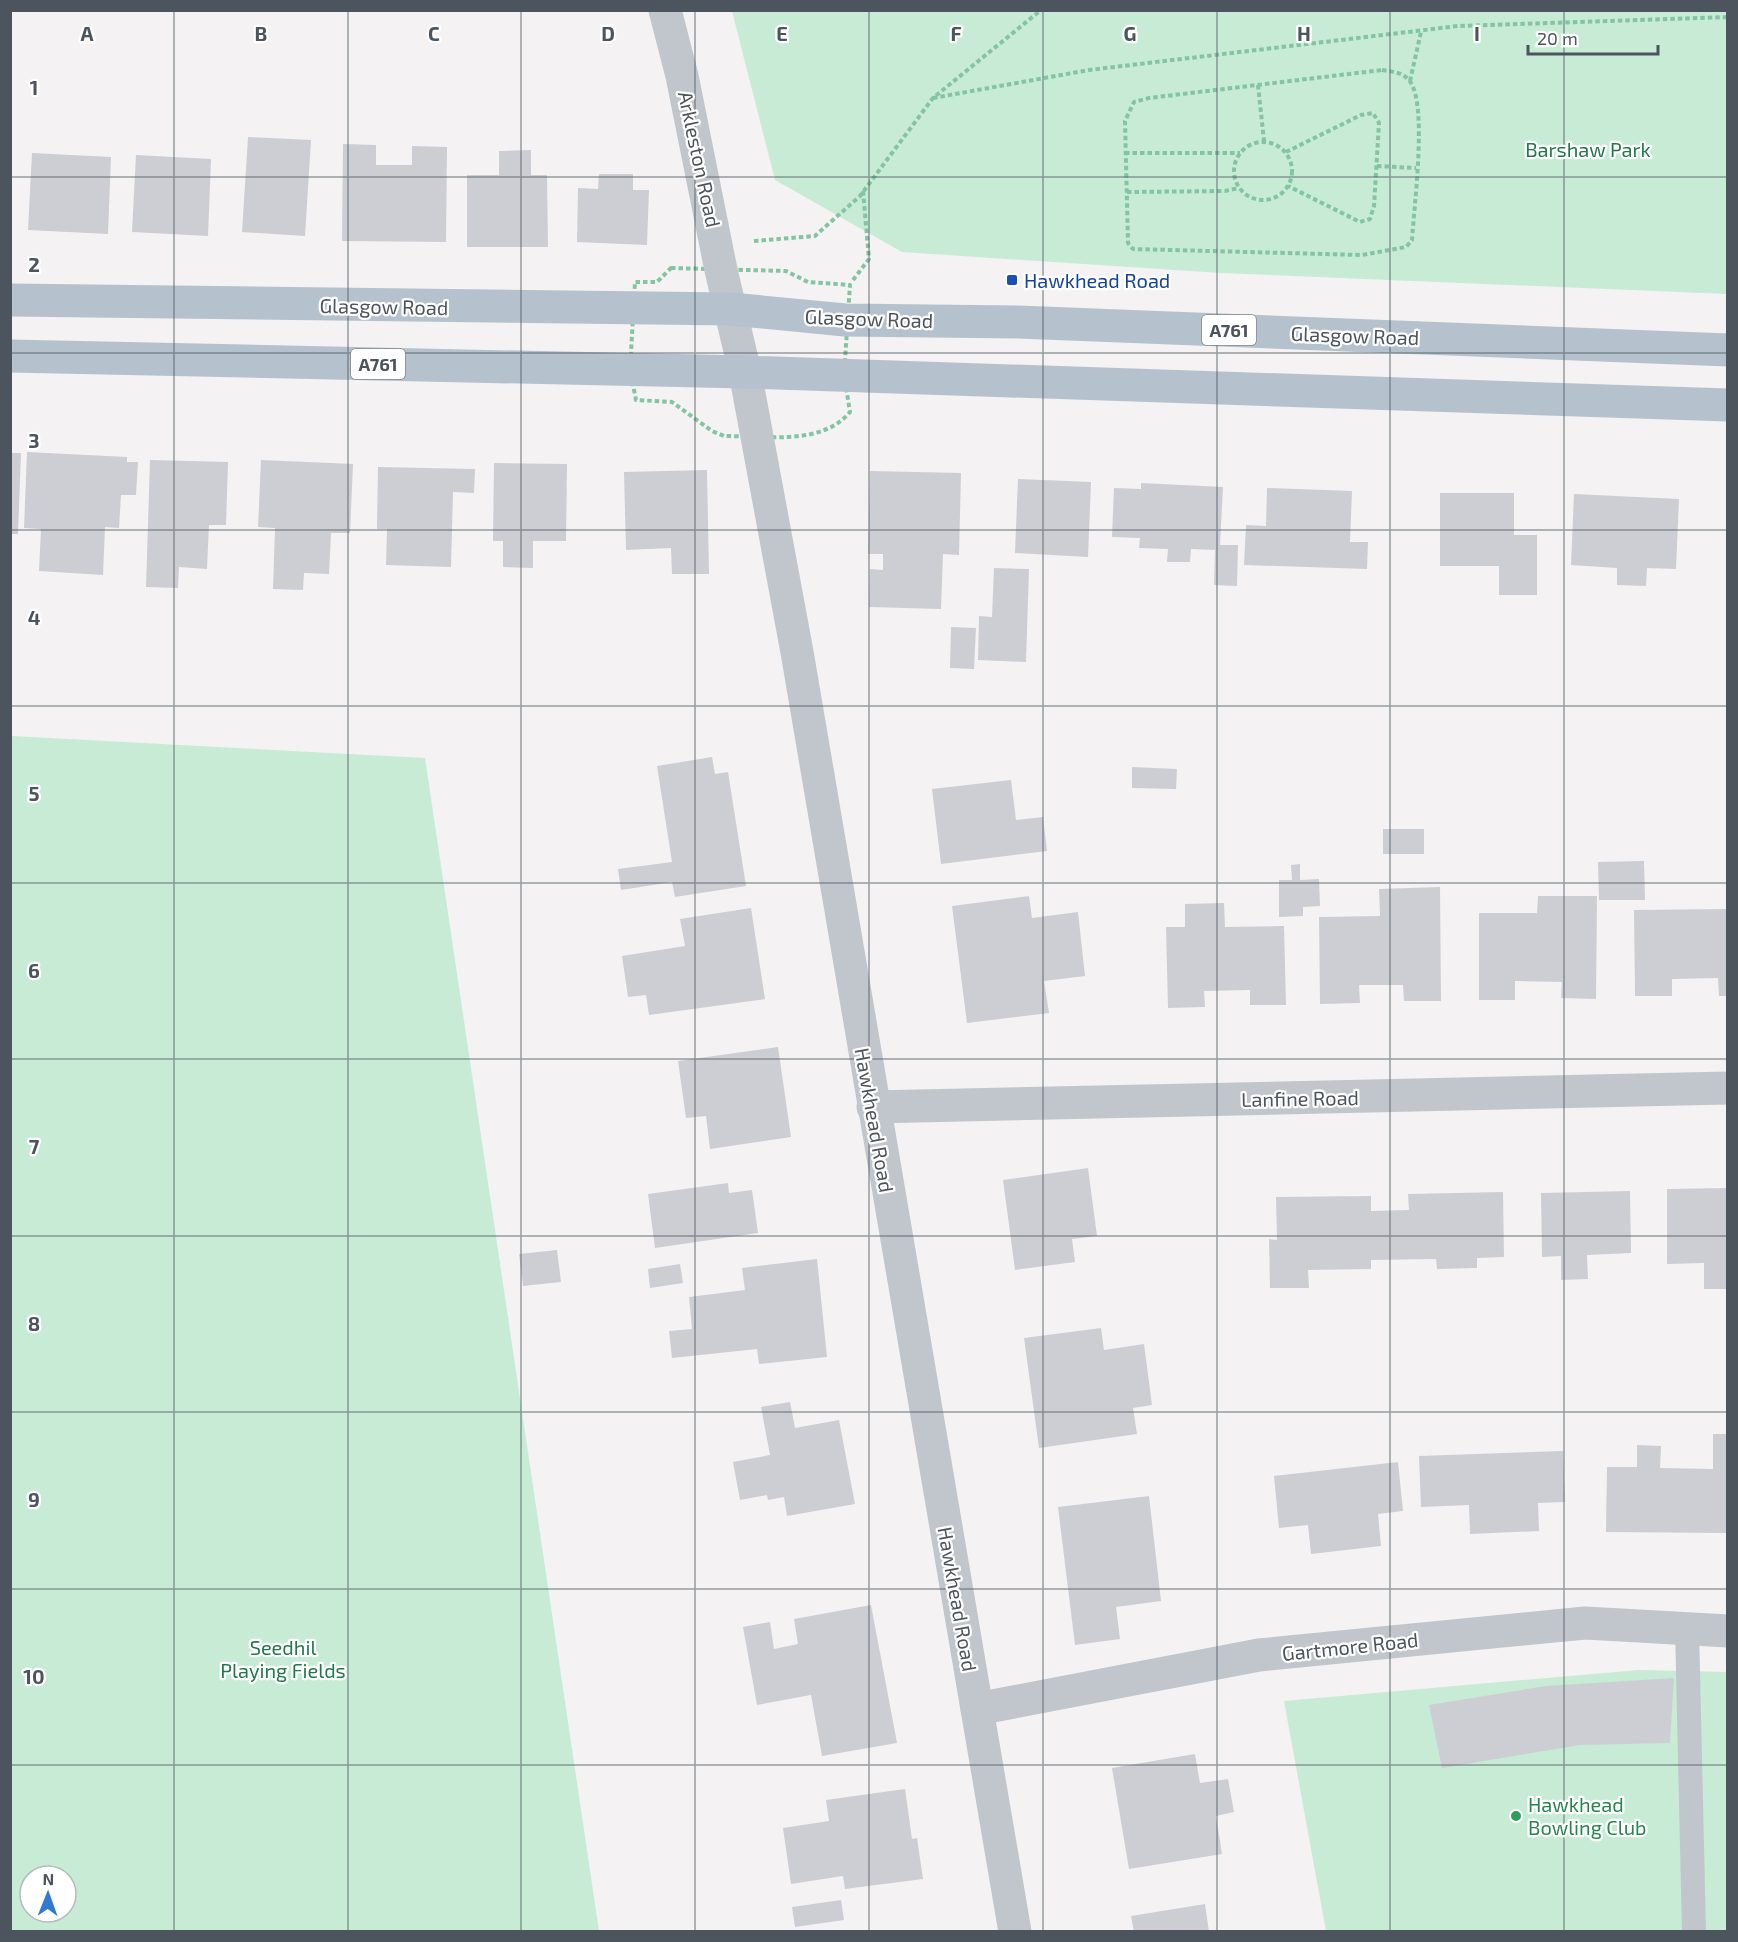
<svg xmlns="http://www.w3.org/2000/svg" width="1738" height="1942" font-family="'Exo 2',sans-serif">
  <rect width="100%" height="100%" fill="#f4f2f2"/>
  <g fill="#c7ebd4" fill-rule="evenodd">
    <path d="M 732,11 L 1727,11 L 1727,294 L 1221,273 L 902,252 L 775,180 Z"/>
    <path d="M 11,736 L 425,758 L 599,1931 L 11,1931 ZM 30,1876 L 66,1876 L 66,1912 L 30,1912 Z"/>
    <path d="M 1639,1670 L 1727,1672 L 1727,1931 L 1326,1931 L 1284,1701 Z"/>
  </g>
  <g fill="#cdced4">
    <path d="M 248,137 L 311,140 L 305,236 L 242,232 Z"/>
    <path d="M 343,144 L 376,145 L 376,165 L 412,165 L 412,146 L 447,147 L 446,242 L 342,241 Z"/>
    <path d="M 531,150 L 531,175 L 547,175 L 548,247 L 467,247 L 467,175 L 499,175 L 499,151 Z"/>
    <path d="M 32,153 L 111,157 L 108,234 L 28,230 Z"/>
    <path d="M 136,155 L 211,159 L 208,236 L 132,232 Z"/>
    <path d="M 599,174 L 633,174 L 633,190 L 649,190 L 647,245 L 577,242 L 578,188 L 598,189 Z"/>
    <path d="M 27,452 L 127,457 L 127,462 L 138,462 L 136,495 L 121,495 L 119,528 L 105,527 L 103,575 L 39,571 L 41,529 L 24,528 Z"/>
    <path d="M 10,453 L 21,453 L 18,534 L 10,534 Z"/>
    <path d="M 150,460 L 228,462 L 226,525 L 209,525 L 207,569 L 179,567 L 178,588 L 146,587 Z"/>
    <path d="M 261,460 L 353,464 L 350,533 L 331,533 L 329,574 L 304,573 L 303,590 L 273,589 L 275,528 L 258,527 Z"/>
    <path d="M 494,463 L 567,464 L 566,541 L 533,541 L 533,568 L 503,567 L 503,541 L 493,541 Z"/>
    <path d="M 378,467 L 475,469 L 474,493 L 453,492 L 451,567 L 386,565 L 387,529 L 377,529 Z"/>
    <path d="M 707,470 L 709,574 L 672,574 L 671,548 L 626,550 L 624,472 Z"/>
    <path d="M 870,471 L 961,473 L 959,555 L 943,554 L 941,609 L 869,607 L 870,569 L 883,570 L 883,554 L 868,554 Z"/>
    <path d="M 1018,479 L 1091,482 L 1088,557 L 1015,553 Z"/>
    <path d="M 1141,483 L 1223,487 L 1220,545 L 1238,545 L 1237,586 L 1214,585 L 1215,550 L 1191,549 L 1190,562 L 1167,562 L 1168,549 L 1139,548 L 1140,538 L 1112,537 L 1114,488 L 1141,489 Z"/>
    <path d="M 1267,488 L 1352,491 L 1350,542 L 1368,542 L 1367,569 L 1244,565 L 1246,525 L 1266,526 Z"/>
    <path d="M 1440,493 L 1514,493 L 1514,535 L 1537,535 L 1537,595 L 1499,595 L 1499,566 L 1440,566 Z"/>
    <path d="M 1574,494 L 1679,499 L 1676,569 L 1647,568 L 1646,586 L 1617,585 L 1617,568 L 1571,565 Z"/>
    <path d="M 994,568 L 1029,569 L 1026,662 L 978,660 L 979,616 L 992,617 Z"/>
    <path d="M 951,627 L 976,628 L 974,669 L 950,668 Z"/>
    <path d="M 712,757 L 715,774 L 728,772 L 746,886 L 675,897 L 672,882 L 621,890 L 618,869 L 672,862 L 657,766 Z"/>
    <path d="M 1132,767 L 1177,769 L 1176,789 L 1132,788 Z"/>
    <path d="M 1011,780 L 1016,820 L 1043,817 L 1047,851 L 941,864 L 932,789 Z"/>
    <rect x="1383" y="829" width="41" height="25"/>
    <path d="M 1644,861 L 1645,900 L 1599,900 L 1598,862 Z"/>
    <path d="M 1300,864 L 1300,880 L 1319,879 L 1320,906 L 1303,907 L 1303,916 L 1279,917 L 1279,880 L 1292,880 L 1291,865 Z"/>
    <path d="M 1440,887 L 1441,1001 L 1404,1001 L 1403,985 L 1359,985 L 1360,1003 L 1320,1004 L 1319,917 L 1380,916 L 1379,889 Z"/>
    <path d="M 1029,896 L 1032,918 L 1078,912 L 1085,976 L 1044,981 L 1049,1013 L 967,1023 L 952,906 Z"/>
    <path d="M 1538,896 L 1597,896 L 1596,999 L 1561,998 L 1562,982 L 1515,981 L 1515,1000 L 1479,1000 L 1479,913 L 1537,913 Z"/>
    <path d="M 1224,903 L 1225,927 L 1284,926 L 1286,1005 L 1250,1005 L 1250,990 L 1204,991 L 1205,1007 L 1168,1008 L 1166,927 L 1185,927 L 1185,904 Z"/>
    <path d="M 751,908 L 765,999 L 649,1015 L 646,995 L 628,997 L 622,956 L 685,946 L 680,919 Z"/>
    <path d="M 1728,909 L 1728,996 L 1719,996 L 1718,978 L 1672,979 L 1672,996 L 1635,996 L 1634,910 Z"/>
    <path d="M 778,1047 L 791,1137 L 710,1149 L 706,1116 L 686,1118 L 678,1061 Z"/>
    <path d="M 1088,1168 L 1097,1236 L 1072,1239 L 1075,1262 L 1015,1270 L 1003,1180 Z"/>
    <path d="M 728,1183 L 729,1193 L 752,1190 L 758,1233 L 655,1248 L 648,1194 Z"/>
    <path d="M 1728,1188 L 1728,1289 L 1704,1289 L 1704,1263 L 1667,1264 L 1667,1189 Z"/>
    <path d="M 1630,1191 L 1631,1253 L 1587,1255 L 1588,1279 L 1561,1280 L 1561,1256 L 1542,1257 L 1541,1193 Z"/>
    <path d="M 1503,1192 L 1504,1257 L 1477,1258 L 1477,1268 L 1437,1269 L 1436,1259 L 1371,1260 L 1371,1269 L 1308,1270 L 1309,1288 L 1270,1288 L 1269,1239 L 1277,1240 L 1276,1197 L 1371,1196 L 1371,1211 L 1409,1210 L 1408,1194 Z"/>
    <path d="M 557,1250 L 561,1282 L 523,1286 L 519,1254 Z"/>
    <path d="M 817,1259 L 827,1357 L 759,1364 L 757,1349 L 672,1358 L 669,1331 L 692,1329 L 689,1297 L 745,1290 L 742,1268 Z"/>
    <path d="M 680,1264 L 683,1283 L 650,1288 L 648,1269 Z"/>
    <path d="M 1101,1328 L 1104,1350 L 1144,1344 L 1152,1405 L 1133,1408 L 1137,1434 L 1039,1448 L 1024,1338 Z"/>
    <path d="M 790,1402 L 795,1428 L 839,1420 L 855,1504 L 787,1516 L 784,1497 L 768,1500 L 767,1495 L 740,1500 L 733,1462 L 770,1455 L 761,1407 Z"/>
    <path d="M 1713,1434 L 1728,1434 L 1728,1533 L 1606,1532 L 1607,1467 L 1637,1467 L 1637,1445 L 1661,1446 L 1660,1468 L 1713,1469 Z"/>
    <path d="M 1563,1451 L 1565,1502 L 1538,1503 L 1539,1531 L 1470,1534 L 1469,1505 L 1421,1507 L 1419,1456 Z"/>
    <path d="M 1398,1462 L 1403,1511 L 1378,1514 L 1381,1546 L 1311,1554 L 1308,1525 L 1279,1528 L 1274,1476 Z"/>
    <path d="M 1149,1496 L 1161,1601 L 1116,1607 L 1120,1639 L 1075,1645 L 1058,1507 Z"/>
    <path d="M 871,1605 L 897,1743 L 822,1756 L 811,1695 L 757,1705 L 743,1627 L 770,1622 L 774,1649 L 798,1644 L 794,1619 Z"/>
    <path d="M 1674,1678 L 1670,1743 L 1580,1745 L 1442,1768 L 1429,1705 L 1546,1686 Z"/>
    <path d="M 1195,1754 L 1200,1783 L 1228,1779 L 1234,1812 L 1216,1816 L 1222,1854 L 1129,1869 L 1112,1768 Z"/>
    <path d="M 905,1789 L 912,1839 L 917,1838 L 923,1879 L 845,1889 L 843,1876 L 791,1884 L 783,1828 L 829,1821 L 826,1800 Z"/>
    <path d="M 841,1900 L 844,1920 L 795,1927 L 792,1907 Z"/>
    <path d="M 1205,1904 L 1209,1932 L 1134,1932 L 1131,1916 Z"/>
  </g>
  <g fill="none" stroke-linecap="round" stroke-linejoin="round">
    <g stroke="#83c5a3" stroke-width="4" stroke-dasharray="4.5 3" stroke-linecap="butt">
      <path d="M 1382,70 C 1394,72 1404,72 1411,83 C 1427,109 1414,206 1412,240 L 1406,247 L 1362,255 L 1133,249 L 1128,243 L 1125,121 L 1134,102 L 1149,98 Z"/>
      <path d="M 1410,81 L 1421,32"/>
      <path d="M 1258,85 L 1264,141"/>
      <path d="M 933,98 L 1089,70 L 1458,26 L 1728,17"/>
      <circle cx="1263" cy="171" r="29"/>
      <path d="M 1286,152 L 1361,115 L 1373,113 L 1379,123 L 1374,206 L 1370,219 L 1360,222 L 1288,186"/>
      <path d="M 1125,153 L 1240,153"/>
      <path d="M 1377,166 L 1416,168"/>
      <path d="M 1127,192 L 1225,191 L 1239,188"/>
      <path d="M 754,241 L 815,236 L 860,196 L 933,98 L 1041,10"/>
      <path d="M 671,268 L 786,271 L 808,282 L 850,285 L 844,375 L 850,412 C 822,446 765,436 724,436 L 712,431 L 672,402 L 636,400 L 630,370 L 635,282 L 657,282 Z"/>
      <path d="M 853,280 L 869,259 L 863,191"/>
    </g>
    <path stroke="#c0c6cc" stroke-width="24" d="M 1687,1628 L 1694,1932"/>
    <g stroke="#c0c6cc" stroke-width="33">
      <path d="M 873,1107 L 1728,1088"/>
      <path d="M 977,1709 L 1259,1655 L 1585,1623 L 1728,1631"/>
    </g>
    <path stroke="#c0c6cc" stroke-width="33" d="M 665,10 L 682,76 L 721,270 L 745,372 L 797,652 L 1015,1932"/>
    <g stroke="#b5c2cd" stroke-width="33">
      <path d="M 10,300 L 731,309 L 845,320 L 1018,322 L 1728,350"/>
      <path d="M 10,356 L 745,372 L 1728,405"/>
    </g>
  </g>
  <path fill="none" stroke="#4c555d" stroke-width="1.5" stroke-opacity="0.55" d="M 174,10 L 174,1932M 348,10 L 348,1932M 521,10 L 521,1932M 695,10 L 695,1932M 869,10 L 869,1932M 1043,10 L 1043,1932M 1217,10 L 1217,1932M 1390,10 L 1390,1932M 1564,10 L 1564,1932M 10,177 L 1728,177M 10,353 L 1728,353M 10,530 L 1728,530M 10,706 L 1728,706M 10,883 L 1728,883M 10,1059 L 1728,1059M 10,1236 L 1728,1236M 10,1412 L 1728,1412M 10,1589 L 1728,1589M 10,1765 L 1728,1765"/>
  <rect fill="#1a4fb4" stroke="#fff" stroke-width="2" x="1006" y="274" width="12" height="12" rx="3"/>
  <circle fill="#2e9e5b" stroke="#fff" stroke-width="2" cx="1516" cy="1816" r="6"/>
  <g text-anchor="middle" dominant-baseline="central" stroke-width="4.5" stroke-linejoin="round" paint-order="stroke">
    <g fill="#fff" stroke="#82888e" stroke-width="1.5">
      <rect x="1202" y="315" width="54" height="30" rx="4.5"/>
      <rect x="351" y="349" width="54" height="30" rx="4.5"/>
    </g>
    <g font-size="18" font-weight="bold" fill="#4c555d">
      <text x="1229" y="330">A761</text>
      <text x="378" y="364">A761</text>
    </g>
    <g font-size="20" fill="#23784b" stroke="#fff">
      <text x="1588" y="149">Barshaw Park</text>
      <text x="283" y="1647">Seedhil<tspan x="283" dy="23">Playing Fields</tspan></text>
    </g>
    <g font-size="20" fill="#4c555d" stroke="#fff">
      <text transform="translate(700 159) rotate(78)">Arkleston Road</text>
      <text transform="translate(384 306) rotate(1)">Glasgow Road</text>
      <text transform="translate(869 318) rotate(2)">Glasgow Road</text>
      <text transform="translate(1355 335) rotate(2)">Glasgow Road</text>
      <text transform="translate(1300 1098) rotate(-1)">Lanfine Road</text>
      <text transform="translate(875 1120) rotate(80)">Hawkhead Road</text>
      <text transform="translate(958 1599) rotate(80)">Hawkhead Road</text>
      <text transform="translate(1350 1646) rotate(-6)">Gartmore Road</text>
    </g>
    <g font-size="20" fill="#164399" stroke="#fff" text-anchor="start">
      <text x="1024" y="280">Hawkhead Road</text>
    </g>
    <g font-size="20" fill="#27864d" stroke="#fff" text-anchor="start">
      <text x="1528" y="1804">Hawkhead<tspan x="1528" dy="23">Bowling Club</tspan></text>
    </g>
  </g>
  <g font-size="20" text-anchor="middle" font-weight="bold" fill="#4c555d" stroke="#fff" stroke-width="4.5" stroke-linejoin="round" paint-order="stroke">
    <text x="87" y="41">A</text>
    <text x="261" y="41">B</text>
    <text x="434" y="41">C</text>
    <text x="608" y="41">D</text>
    <text x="782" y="41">E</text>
    <text x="956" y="41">F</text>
    <text x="1130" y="41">G</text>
    <text x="1304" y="41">H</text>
    <text x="1477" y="41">I</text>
    <text x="34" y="95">1</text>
    <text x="34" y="272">2</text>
    <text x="34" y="448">3</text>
    <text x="34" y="625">4</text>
    <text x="34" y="801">5</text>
    <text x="34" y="978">6</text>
    <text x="34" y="1154">7</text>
    <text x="34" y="1331">8</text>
    <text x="34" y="1507">9</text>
    <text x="34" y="1684">10</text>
  </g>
  <rect width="1738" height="1942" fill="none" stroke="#4c555d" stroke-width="24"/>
  <g transform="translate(48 1894) rotate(1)"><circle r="28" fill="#ffffff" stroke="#b7bbbe" stroke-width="1.5"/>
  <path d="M0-4.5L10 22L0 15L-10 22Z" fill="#307ad0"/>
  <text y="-9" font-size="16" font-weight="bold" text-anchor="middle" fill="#4c555d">N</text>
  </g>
  <path d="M1528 45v9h130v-9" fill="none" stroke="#4c555d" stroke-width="3"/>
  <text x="1537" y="45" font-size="18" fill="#4c555d" stroke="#ffffff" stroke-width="4.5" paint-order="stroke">20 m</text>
</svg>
